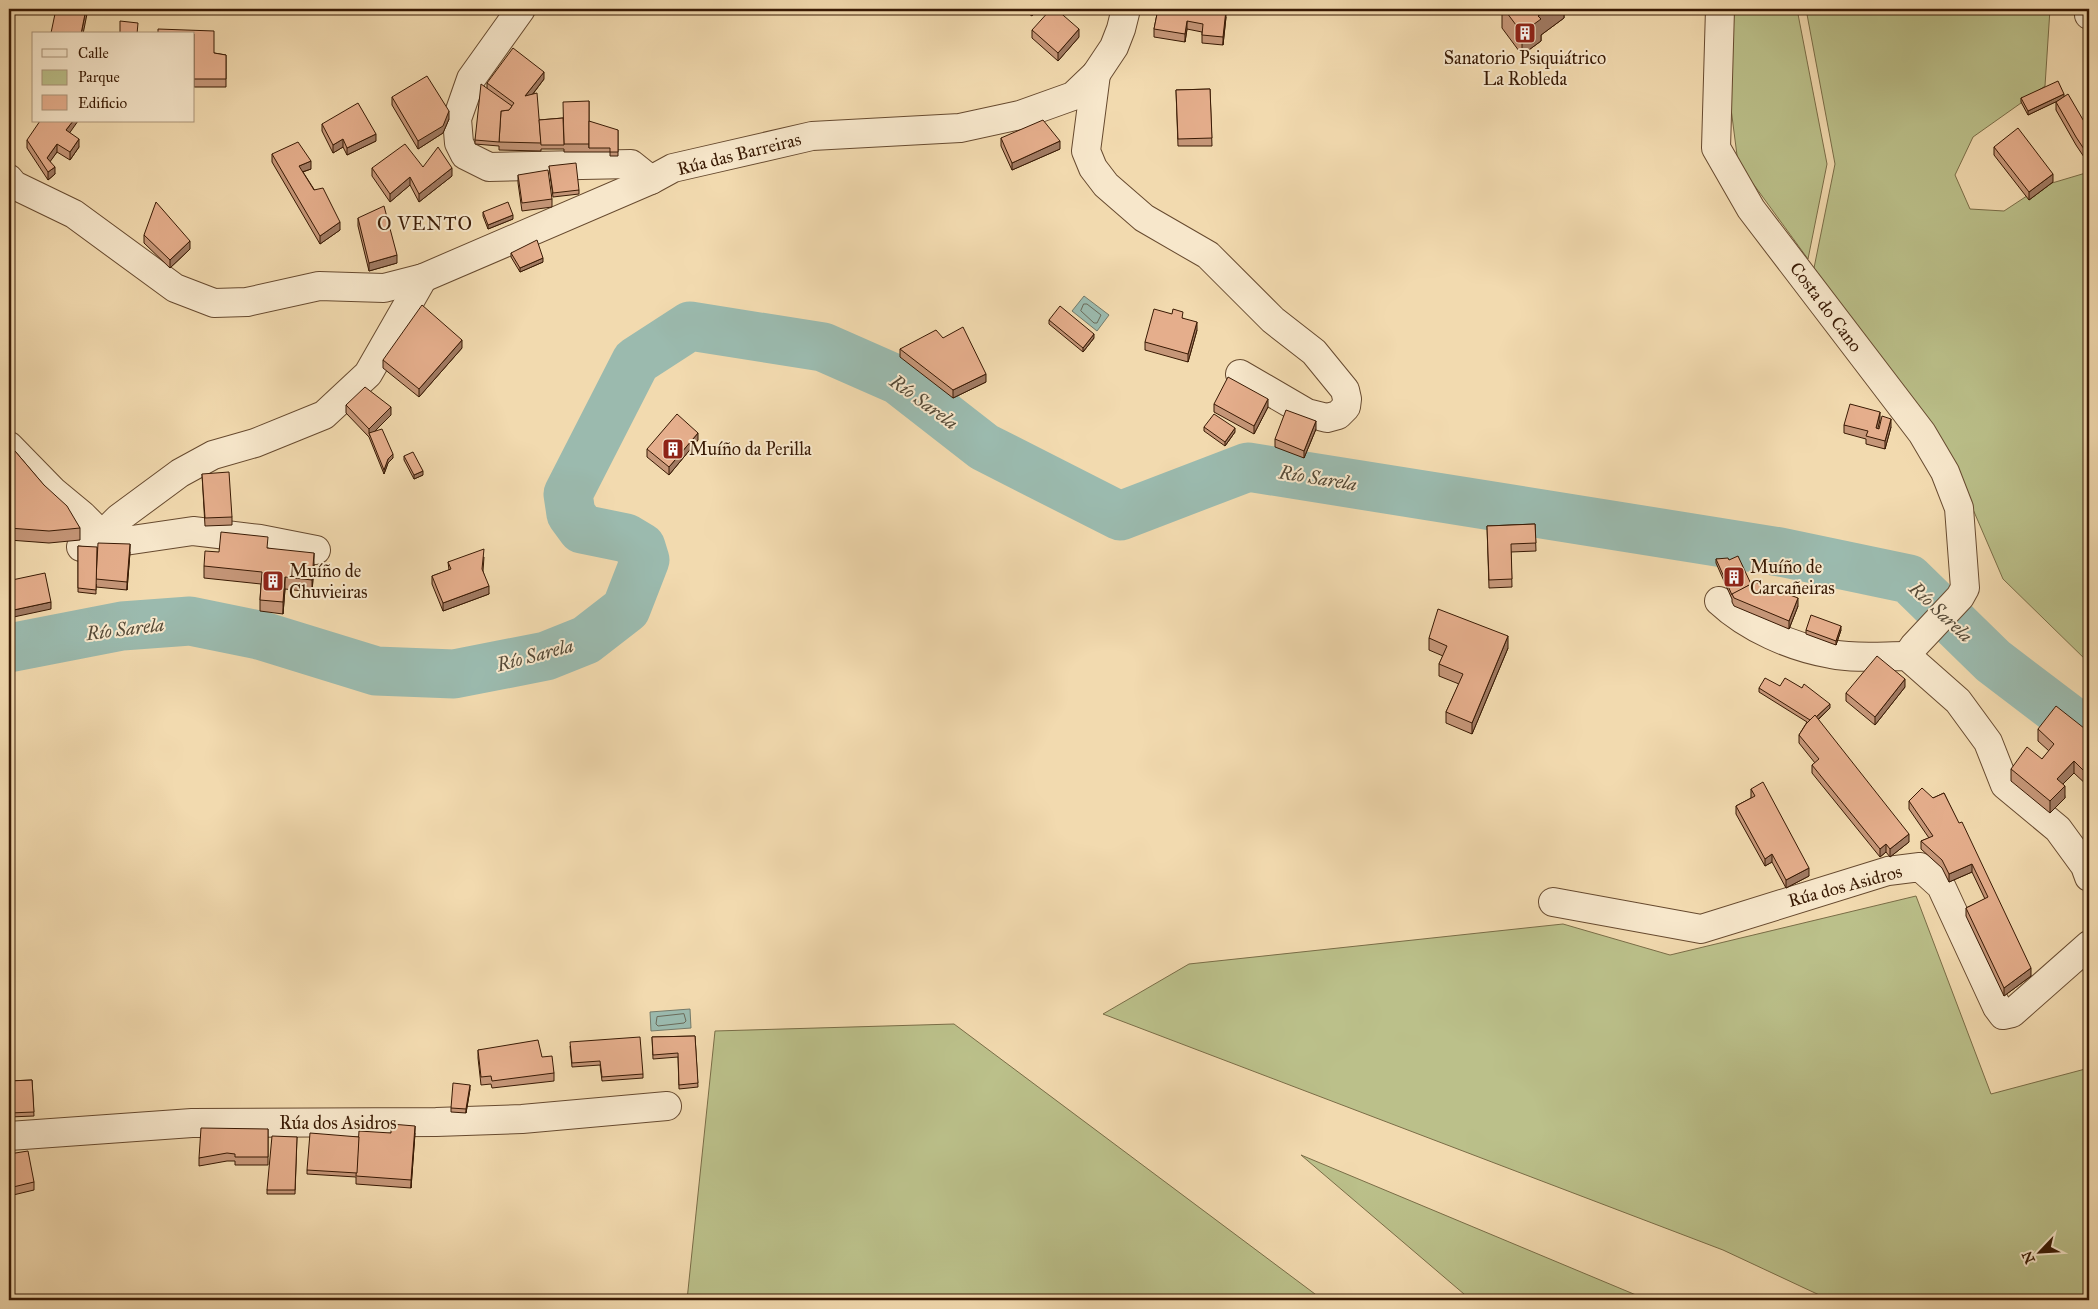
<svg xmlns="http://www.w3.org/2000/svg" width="2098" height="1309" font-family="'IM FELL Great Primer',serif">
  <rect width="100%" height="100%" fill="#f2daaf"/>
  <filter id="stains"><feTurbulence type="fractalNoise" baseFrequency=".004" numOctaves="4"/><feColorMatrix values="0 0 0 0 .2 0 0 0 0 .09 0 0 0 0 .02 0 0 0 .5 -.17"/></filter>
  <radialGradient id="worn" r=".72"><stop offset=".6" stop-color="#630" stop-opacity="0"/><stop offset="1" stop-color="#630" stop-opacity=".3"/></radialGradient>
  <g fill="#bbc08a" stroke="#7a6d47">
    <path d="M 1733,9 L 1797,9 L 1827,164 L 1808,259 L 1738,163 L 1728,85 Z"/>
    <path d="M 1806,9 L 2050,9 L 2045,86 L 1973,137 L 1955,175 L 1970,209 L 2004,211 L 2042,186 L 2089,172 L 2089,663 L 2003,579 L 1950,456 L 1814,268 L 1835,164 Z"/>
    <path d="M 1916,896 L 1991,1094 L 2089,1068 L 2089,1300 L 1830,1300 L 1723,1250 L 1103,1014 L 1189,964 L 1563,924 L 1670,955 Z"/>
    <path d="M 954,1024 L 1323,1300 L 687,1300 L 715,1031 Z"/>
    <path d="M 1301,1155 L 1648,1300 L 1471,1300 Z"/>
  </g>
  <g fill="#9bbaae" stroke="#747a6a">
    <path d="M 1084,296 L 1109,315 L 1097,331 L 1072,311 Z"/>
    <path d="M 690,1009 L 691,1028 L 651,1031 L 650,1012 Z"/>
  </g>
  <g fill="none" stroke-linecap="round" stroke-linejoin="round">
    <g stroke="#6a6a59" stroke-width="1">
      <path d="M 1084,304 L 1087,304 L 1101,315 L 1097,323 L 1094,323 L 1081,311 Z"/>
      <path d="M 684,1014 L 686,1021 L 684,1023 L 658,1026 L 656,1024 L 657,1017 Z"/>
    </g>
    <path stroke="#9bbaae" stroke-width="49" d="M 9,648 L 122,626 L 190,621 L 259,635 L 376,671 L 454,674 L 546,656 L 586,640 L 626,609 L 645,560 L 641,547 L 626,538 L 582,529 L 571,514 L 568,494 L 636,361 L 690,326 L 823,347 L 898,380 L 984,447 L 1120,516 L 1248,467 L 1780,552 L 1909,579 L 1993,661 L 2089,734"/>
    <g stroke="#674a2f" stroke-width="30">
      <g id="minor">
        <path d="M 521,9 L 471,79 L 457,119 L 459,143 L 465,155 L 489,167 L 631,164 L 651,180"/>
        <path d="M 1720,9 L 1716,148 L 1751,209 L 1922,433 L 1945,472 L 1959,508 L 1965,588 L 1960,597 L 1914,646 L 1907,656"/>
        <path d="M 2089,9 L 2089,15"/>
        <path d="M 1096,74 L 1086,151 L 1093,168 L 1106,185 L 1144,218 L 1208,255 L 1273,320 L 1314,352 L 1345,390 L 1347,399 L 1346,407 L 1338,415 L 1327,418 L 1307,413 L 1240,374"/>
        <path d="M 9,179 L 14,185 L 74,214 L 175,288 L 214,303 L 247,302 L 319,286 L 384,288 L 423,278 L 651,180 L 673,168 L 812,136 L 960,128 L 1020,115 L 1073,96 L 1096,74 L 1114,47 L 1121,29 L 1126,9"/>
        <path d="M 9,446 L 53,491 L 82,515 L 102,535 L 125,541 L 193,531 L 260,539 L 316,550"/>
        <path d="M 81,547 L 102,535 L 119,518 L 180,473 L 213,455 L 255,443 L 324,415 L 368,374 L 423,278"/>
        <path d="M 1719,601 C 1748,628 1791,647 1831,654 C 1856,659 1882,656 1907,656 L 1958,701 L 1988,742 L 2005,785 L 2058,829 L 2085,866 L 2089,877"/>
        <path d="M 1553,902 L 1701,929 L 1888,871 L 1920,867 L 1941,886 L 1997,1007 L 2003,1015 L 2012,1013 L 2089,945"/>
        <path d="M 9,1136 L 192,1123 L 436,1122 L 522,1119 L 667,1106"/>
      </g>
    </g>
    <use href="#minor" stroke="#f7e7cb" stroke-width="28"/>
  </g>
  <g fill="#c59678" stroke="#391a04">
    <path d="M 1021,9 L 1037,9 L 1032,16 Z"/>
    <path d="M 1158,9 L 1226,17 L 1223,45 L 1202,43 L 1202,32 L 1187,29 L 1185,42 L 1154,37 L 1154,29 Z"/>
    <path d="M 1502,9 L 1564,9 L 1564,18 L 1541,35 L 1541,41 L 1522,55 L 1502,28 Z"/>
    <path d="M 1032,30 L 1079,37 L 1058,61 L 1032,38 Z"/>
    <path d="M 194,34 L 214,53 L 226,55 L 226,87 L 194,87 Z"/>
    <path d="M 544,79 L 533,94 L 539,120 L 563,118 L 589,101 L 589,148 L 618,130 L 618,156 L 610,156 L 610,152 L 564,152 L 564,149 L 541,149 L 541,151 L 499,150 L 499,146 L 475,144 L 475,140 L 487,88 L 487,83 Z"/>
    <path d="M 1210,89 L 1212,146 L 1178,146 L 1176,90 Z"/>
    <path d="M 392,97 L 449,119 L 443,133 L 418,149 L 392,105 Z"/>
    <path d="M 2064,97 L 2089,130 L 2088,163 L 2076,145 L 2056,110 L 2056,102 L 2057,101 L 2028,115 L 2021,102 L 2021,98 Z"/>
    <path d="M 322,124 L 376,141 L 347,155 L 343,147 L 333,153 L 322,131 Z"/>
    <path d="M 70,133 L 79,147 L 70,160 L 57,152 L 50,161 L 55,174 L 48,180 L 27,148 L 27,140 Z"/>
    <path d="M 1001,138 L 1060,149 L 1012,170 L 1001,146 Z"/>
    <path d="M 1994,147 L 2053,182 L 2029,200 L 1994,155 Z"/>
    <path d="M 272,154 L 311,169 L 303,172 L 340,230 L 320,244 L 272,162 Z"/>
    <path d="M 549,166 L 579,190 L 579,194 L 553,197 Z"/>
    <path d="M 423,167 L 452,176 L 419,202 L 410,185 L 390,202 L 372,176 L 372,168 Z"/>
    <path d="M 518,175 L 552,199 L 552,207 L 522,211 L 518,183 Z"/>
    <path d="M 483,212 L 513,219 L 488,229 L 483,216 Z"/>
    <path d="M 358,218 L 397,263 L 369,271 L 358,226 Z"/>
    <path d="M 144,235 L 190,249 L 170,268 L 144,243 Z"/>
    <path d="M 511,253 L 543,262 L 520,272 L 511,257 Z"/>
    <path d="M 1183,318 L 1197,330 L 1188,362 L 1145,350 L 1145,342 Z"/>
    <path d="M 1049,320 L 1094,338 L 1083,352 L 1049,324 Z"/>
    <path d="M 943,338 L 986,382 L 953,398 L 900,357 L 900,349 Z"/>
    <path d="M 462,348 L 419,397 L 383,368 L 383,360 Z"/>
    <path d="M 1214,404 L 1268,407 L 1254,434 L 1214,412 Z"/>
    <path d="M 346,405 L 391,415 L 374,431 L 393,458 L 388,463 L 384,474 L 369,437 L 346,413 Z"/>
    <path d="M 1880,420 L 1877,428 L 1879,429 L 1891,427 L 1885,449 L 1866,444 L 1866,439 L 1844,433 L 1844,425 Z"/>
    <path d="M 1204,427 L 1235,432 L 1225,446 L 1204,431 Z"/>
    <path d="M 1316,429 L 1304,458 L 1275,447 L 1275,439 Z"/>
    <path d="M 698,440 L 669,475 L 647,457 L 647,449 Z"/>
    <path d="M 9,444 L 80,528 L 80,540 L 49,543 L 9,540 Z"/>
    <path d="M 404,456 L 423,475 L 414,479 L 404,460 Z"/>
    <path d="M 202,474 L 232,517 L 232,525 L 205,526 Z"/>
    <path d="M 1535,524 L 1536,551 L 1511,552 L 1512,587 L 1489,588 L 1487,526 Z"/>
    <path d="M 78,546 L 130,552 L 127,590 L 96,587 L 96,584 L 96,594 L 78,592 Z"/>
    <path d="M 268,548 L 314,565 L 312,592 L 285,589 L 283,614 L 260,611 L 260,600 L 261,584 L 204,578 L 204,566 L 219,552 Z"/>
    <path d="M 484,557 L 483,571 L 489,594 L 443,611 L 432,584 L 432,576 L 449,570 L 448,562 Z"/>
    <path d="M 1716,559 L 1729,560 L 1751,584 L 1798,606 L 1789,629 L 1734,606 L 1732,602 L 1732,599 L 1716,563 Z"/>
    <path d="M 1806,630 L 1841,630 L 1836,645 L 1806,634 Z"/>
    <path d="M 1429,638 L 1508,648 L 1472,734 L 1446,723 L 1446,712 L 1459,684 L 1439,676 L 1439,664 L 1443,656 L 1429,650 Z"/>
    <path d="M 1780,686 L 1830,708 L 1818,720 L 1909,842 L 1890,857 L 1886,852 L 1880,857 L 1812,773 L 1812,765 L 1815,763 L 1799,743 L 1799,735 L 1807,722 L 1759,692 L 1759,688 Z"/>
    <path d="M 1905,687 L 1875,725 L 1846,701 L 1846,693 Z"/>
    <path d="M 2038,729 L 2089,732 L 2089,787 L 2074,773 L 2063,784 L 2065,798 L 2050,813 L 2011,781 L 2011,769 L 2042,759 L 2049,751 L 2038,741 Z"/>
    <path d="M 1751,789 L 1809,876 L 1786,888 L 1772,862 L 1765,866 L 1736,814 L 1736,806 L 1751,798 Z"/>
    <path d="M 1944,793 L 2031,976 L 2004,996 L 1966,916 L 1966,908 L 1985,899 L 1972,872 L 1949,882 L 1942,868 L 1921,849 L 1921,841 L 1929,838 L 1909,809 L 1909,801 L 1933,798 Z"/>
    <path d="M 695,1036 L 698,1087 L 679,1089 L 678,1057 L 653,1059 L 652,1037 Z"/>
    <path d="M 570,1046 L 643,1074 L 643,1078 L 602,1081 L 600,1065 L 572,1067 Z"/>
    <path d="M 478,1050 L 542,1057 L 554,1073 L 554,1081 L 492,1088 L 491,1084 L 481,1085 L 478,1058 Z"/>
    <path d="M 32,1080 L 34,1116 L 9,1117 L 9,1081 Z"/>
    <path d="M 470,1089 L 466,1113 L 451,1112 L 451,1108 Z"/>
    <path d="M 268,1129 L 268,1165 L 235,1165 L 235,1161 L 227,1161 L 199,1166 L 199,1158 Z"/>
    <path d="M 391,1133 L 415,1133 L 411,1188 L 356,1184 L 356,1177 L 307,1174 L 307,1170 L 359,1137 Z"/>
    <path d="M 297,1137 L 295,1194 L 267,1194 L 267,1190 Z"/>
    <path d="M 9,1154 L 34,1182 L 34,1190 L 9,1196 Z"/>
  </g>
  <g fill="#a07a62" stroke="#391a04">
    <path d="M 86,9 L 88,9 L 83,34 L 81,34 Z"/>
    <path d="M 1032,9 L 1037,9 L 1032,16 Z"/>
    <path d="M 1547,9 L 1564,9 L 1564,18 L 1541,35 L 1541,41 L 1522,55 L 1522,33 L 1538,16 Z"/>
    <path d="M 1226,10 L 1226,17 L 1223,45 L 1223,37 Z"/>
    <path d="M 1187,21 L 1187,29 L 1185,42 L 1185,34 Z"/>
    <path d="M 1079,29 L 1079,37 L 1058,61 L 1058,53 Z"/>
    <path d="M 544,72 L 544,79 L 525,104 L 525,96 Z"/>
    <path d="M 2064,94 L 2064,98 L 2028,115 L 2028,111 Z"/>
    <path d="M 449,111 L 449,119 L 443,133 L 418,149 L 418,141 Z"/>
    <path d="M 73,121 L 78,121 L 66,138 L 66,130 Z"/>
    <path d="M 376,134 L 376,141 L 347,155 L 347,148 Z"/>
    <path d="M 79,139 L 79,147 L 70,160 L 70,152 Z"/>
    <path d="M 343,139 L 343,147 L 333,153 L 333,145 Z"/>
    <path d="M 1060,141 L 1060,149 L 1012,170 L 1012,163 Z"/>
    <path d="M 57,144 L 57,152 L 47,166 L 47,158 Z"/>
    <path d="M 311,161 L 311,169 L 299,173 L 299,166 Z"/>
    <path d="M 55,167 L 55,174 L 48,180 L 48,172 Z"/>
    <path d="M 452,168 L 452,176 L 419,202 L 419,194 Z"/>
    <path d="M 2053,174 L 2053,182 L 2029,200 L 2029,192 Z"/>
    <path d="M 410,177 L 410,185 L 390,202 L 390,194 Z"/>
    <path d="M 513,215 L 513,219 L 488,229 L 488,225 Z"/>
    <path d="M 340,222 L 340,230 L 320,244 L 320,236 Z"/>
    <path d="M 190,241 L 190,249 L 170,268 L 170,260 Z"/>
    <path d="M 397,255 L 397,263 L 369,271 L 369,263 Z"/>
    <path d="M 543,258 L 543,262 L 520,272 L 520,268 Z"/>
    <path d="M 1197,322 L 1197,330 L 1188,362 L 1188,354 Z"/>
    <path d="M 1094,334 L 1094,338 L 1083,352 L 1083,348 Z"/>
    <path d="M 462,340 L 462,348 L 419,397 L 419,389 Z"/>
    <path d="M 986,374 L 986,382 L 953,398 L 953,390 Z"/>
    <path d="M 1268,399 L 1268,407 L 1254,434 L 1254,426 Z"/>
    <path d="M 391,407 L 391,415 L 370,436 L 369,433 L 369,429 Z"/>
    <path d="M 1880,412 L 1880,420 L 1876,436 L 1876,428 Z"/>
    <path d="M 1891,419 L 1891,427 L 1885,449 L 1885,441 Z"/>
    <path d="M 1316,421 L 1316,429 L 1304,458 L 1304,451 Z"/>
    <path d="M 1235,428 L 1235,432 L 1225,446 L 1225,442 Z"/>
    <path d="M 698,433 L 698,440 L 669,475 L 669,467 Z"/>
    <path d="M 393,454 L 393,458 L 388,463 L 384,474 L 384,470 L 388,459 Z"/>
    <path d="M 423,471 L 423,475 L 414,479 L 414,475 Z"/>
    <path d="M 130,544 L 130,552 L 127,590 L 127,582 Z"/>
    <path d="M 314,553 L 314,565 L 312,592 L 312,580 Z"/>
    <path d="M 285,577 L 285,589 L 283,614 L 283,602 Z"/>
    <path d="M 489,586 L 489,594 L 443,611 L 443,603 Z"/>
    <path d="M 1798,598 L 1798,606 L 1789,629 L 1789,621 Z"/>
    <path d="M 51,602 L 51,609 L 9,618 L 9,611 Z"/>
    <path d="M 1841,626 L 1841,630 L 1836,645 L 1836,641 Z"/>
    <path d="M 1508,636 L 1508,648 L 1472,734 L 1472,723 Z"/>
    <path d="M 1905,679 L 1905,687 L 1875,725 L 1875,717 Z"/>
    <path d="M 1830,704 L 1830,708 L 1812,725 L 1812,721 Z"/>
    <path d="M 2074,761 L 2074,773 L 2057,790 L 2057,779 Z"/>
    <path d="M 2065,786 L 2065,798 L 2050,813 L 2050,801 Z"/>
    <path d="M 1909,834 L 1909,842 L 1890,857 L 1890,849 Z"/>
    <path d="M 1886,844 L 1886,852 L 1880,857 L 1880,849 Z"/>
    <path d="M 1772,854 L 1772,862 L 1765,866 L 1765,859 Z"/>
    <path d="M 1972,864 L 1972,872 L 1949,882 L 1949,874 Z"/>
    <path d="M 1809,868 L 1809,876 L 1786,888 L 1786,880 Z"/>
    <path d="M 2031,968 L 2031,976 L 2004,996 L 2004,988 Z"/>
    <path d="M 470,1085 L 470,1089 L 466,1113 L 466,1109 Z"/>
    <path d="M 415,1126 L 415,1133 L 411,1188 L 411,1180 Z"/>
  </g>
  <g fill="#e5ae8c" stroke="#391a04">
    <path d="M 56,9 L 86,9 L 81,34 L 51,33 Z"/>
    <path d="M 1051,9 L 1056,9 L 1079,29 L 1058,53 L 1032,30 Z"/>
    <path d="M 1158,9 L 1220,9 L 1226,10 L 1223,37 L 1202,35 L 1203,24 L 1187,21 L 1185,34 L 1154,29 Z"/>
    <path d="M 1504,9 L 1547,9 L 1538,16 L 1541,19 L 1522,33 Z"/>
    <path d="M 120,21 L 138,23 L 137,34 L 120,34 Z"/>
    <path d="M 158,29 L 214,31 L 214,53 L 226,55 L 226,79 L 194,79 L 194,34 L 158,34 Z"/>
    <path d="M 513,48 L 544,72 L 525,96 L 537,93 L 541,143 L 499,142 L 501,111 L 509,110 L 514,103 L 487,83 Z"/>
    <path d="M 427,76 L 449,111 L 443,126 L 418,141 L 392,97 Z"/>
    <path d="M 2058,81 L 2064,94 L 2028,111 L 2021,98 Z"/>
    <path d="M 481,84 L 512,106 L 509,110 L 501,111 L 499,142 L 475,140 Z"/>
    <path d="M 1210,89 L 1212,138 L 1178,139 L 1176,90 Z"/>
    <path d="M 2068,94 L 2089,130 L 2089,155 L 2088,155 L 2076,137 L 2056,102 Z"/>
    <path d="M 589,101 L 589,144 L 564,144 L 563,102 Z"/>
    <path d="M 358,103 L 376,134 L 347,148 L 343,139 L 333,145 L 322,124 Z"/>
    <path d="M 563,118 L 564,145 L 541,145 L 539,120 Z"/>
    <path d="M 1043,120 L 1060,141 L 1012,163 L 1001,138 Z"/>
    <path d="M 40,121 L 73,121 L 66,130 L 79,139 L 70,152 L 57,144 L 47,158 L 55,167 L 48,172 L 27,140 Z"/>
    <path d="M 589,121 L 618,130 L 618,152 L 610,152 L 610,148 L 589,148 Z"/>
    <path d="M 2018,128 L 2053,174 L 2029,192 L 1994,147 Z"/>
    <path d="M 298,142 L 311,161 L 299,166 L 314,190 L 323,188 L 340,222 L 320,236 L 272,154 Z"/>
    <path d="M 405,144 L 423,167 L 438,147 L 452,168 L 419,194 L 410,177 L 390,194 L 372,168 Z"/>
    <path d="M 576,163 L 579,190 L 553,193 L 549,166 Z"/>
    <path d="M 548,170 L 552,199 L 522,203 L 518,175 Z"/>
    <path d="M 156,202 L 190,241 L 170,260 L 144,235 Z"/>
    <path d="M 508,202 L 513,215 L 488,225 L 483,212 Z"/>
    <path d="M 384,206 L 397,255 L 369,263 L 358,218 Z"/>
    <path d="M 537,240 L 543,258 L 520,268 L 511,253 Z"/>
    <path d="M 422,305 L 462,340 L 419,389 L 383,360 Z"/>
    <path d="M 1060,306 L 1094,334 L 1083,348 L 1049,320 Z"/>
    <path d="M 1154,309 L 1172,314 L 1173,309 L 1183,312 L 1182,318 L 1197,322 L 1188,354 L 1145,342 Z"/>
    <path d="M 963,327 L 986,374 L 953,390 L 900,349 L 936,330 L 943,338 Z"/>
    <path d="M 1228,377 L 1268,399 L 1254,426 L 1214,404 Z"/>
    <path d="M 365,387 L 391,407 L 369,429 L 346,405 Z"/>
    <path d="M 1850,404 L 1880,412 L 1876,428 L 1879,429 L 1882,416 L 1891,419 L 1885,441 L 1866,436 L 1868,431 L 1844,425 Z"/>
    <path d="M 1286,410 L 1316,421 L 1304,451 L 1275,439 Z"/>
    <path d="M 677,414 L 698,433 L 669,467 L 647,449 Z"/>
    <path d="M 1214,414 L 1235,428 L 1225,442 L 1204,427 Z"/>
    <path d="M 382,429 L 393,454 L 388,459 L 384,470 L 369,433 Z"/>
    <path d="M 9,444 L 44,485 L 67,506 L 80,528 L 49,531 L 9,528 Z"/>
    <path d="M 413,452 L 423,471 L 414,475 L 404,456 Z"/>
    <path d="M 229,472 L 232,517 L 205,518 L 202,474 Z"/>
    <path d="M 1535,524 L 1536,543 L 1511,544 L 1512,579 L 1489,580 L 1487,526 Z"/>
    <path d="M 221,532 L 268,537 L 267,548 L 314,553 L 312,580 L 285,577 L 283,602 L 260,600 L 262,572 L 204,566 L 205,551 L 219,552 Z"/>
    <path d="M 98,543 L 130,544 L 127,582 L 96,579 Z"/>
    <path d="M 78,546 L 97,547 L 96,590 L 78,588 Z"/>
    <path d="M 484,549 L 482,569 L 489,586 L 443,603 L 432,576 L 451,569 L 448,562 Z"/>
    <path d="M 1738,556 L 1751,584 L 1732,595 L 1716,559 L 1728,558 L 1729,560 Z"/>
    <path d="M 9,567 L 12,580 L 45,573 L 51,602 L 9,611 Z"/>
    <path d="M 1755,582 L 1798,598 L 1789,621 L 1734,598 L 1732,594 Z"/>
    <path d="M 1438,609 L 1508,636 L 1472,723 L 1446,712 L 1463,674 L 1439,664 L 1447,646 L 1429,638 Z"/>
    <path d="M 1811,615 L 1841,626 L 1836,641 L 1806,630 Z"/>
    <path d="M 1877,656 L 1905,679 L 1875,717 L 1846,693 Z"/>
    <path d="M 1765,678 L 1780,686 L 1785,678 L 1802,688 L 1804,684 L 1830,704 L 1816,717 L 1815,715 L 1810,720 L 1759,688 Z"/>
    <path d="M 2056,706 L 2089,732 L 2089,776 L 2074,761 L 2057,779 L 2065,786 L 2050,801 L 2011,769 L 2027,747 L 2042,759 L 2054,744 L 2038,729 Z"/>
    <path d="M 1815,715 L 1909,834 L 1890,849 L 1886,844 L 1880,849 L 1812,765 L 1819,759 L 1799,735 L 1806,724 Z"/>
    <path d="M 1763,782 L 1809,868 L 1786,880 L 1772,854 L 1765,859 L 1736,806 L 1755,796 L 1751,789 Z"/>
    <path d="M 1922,788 L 1933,798 L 1944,793 L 1959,823 L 1962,822 L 2031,968 L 2004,988 L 1966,908 L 1988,897 L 1972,864 L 1949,874 L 1942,860 L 1921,841 L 1933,836 L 1909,801 Z"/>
    <path d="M 695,1036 L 698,1083 L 679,1085 L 678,1053 L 653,1055 L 652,1037 Z"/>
    <path d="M 640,1037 L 643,1074 L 602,1077 L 600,1061 L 572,1063 L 570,1042 Z"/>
    <path d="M 538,1040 L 542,1057 L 552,1056 L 554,1073 L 492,1081 L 491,1076 L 481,1077 L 478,1050 Z"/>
    <path d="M 32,1080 L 34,1112 L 9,1113 L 9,1081 Z"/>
    <path d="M 453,1083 L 470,1085 L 466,1109 L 451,1108 Z"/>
    <path d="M 391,1124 L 415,1126 L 411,1180 L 356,1176 L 359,1131 L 391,1133 Z"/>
    <path d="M 201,1128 L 268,1129 L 268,1157 L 235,1157 L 235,1154 L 227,1153 L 199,1158 Z"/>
    <path d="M 310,1133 L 359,1137 L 357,1173 L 307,1170 Z"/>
    <path d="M 272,1136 L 297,1137 L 295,1190 L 267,1190 Z"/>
    <path d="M 28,1151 L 34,1182 L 9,1188 L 9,1154 Z"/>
  </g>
  <defs>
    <g id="building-square" transform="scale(1.125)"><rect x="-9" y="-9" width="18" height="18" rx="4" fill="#8f2418" stroke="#f7e7cb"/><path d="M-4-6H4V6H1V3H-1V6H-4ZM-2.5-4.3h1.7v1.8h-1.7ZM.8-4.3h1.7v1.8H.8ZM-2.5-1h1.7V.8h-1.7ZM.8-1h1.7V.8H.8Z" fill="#fff"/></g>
  </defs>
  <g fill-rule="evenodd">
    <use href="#building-square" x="1525" y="33"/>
    <use href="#building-square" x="673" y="449"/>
    <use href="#building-square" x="1734" y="577"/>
    <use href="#building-square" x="273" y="581"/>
  </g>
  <g text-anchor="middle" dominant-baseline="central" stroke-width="4" stroke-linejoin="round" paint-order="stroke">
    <g font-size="18" fill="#391a04" stroke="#f7e7cb" text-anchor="start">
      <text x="1525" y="58" text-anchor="middle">Sanatorio Psiquiátrico<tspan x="1525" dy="21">La Robleda</tspan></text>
      <text x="689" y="449">Muíño da Perilla</text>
      <text x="1750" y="567">Muíño de<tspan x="1750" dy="21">Carcañeiras</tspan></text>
      <text x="289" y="571">Muíño de<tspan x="289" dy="21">Chuvieiras</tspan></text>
    </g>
    <g font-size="18" fill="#391a04" stroke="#f7e7cb">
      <text transform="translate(739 154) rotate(-14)">Rúa das Barreiras</text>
      <text transform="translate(1826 307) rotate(53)">Costa do Cano</text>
      <text transform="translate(1845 886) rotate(-15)">Rúa dos Asidros</text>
      <text x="338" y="1123">Rúa dos Asidros</text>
    </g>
    <g font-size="19" letter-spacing="1" fill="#391a04" stroke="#f7e7cb">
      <text x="425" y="223">O VENTO</text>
    </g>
    <g font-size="19" font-style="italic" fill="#564a37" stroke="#f7e7cb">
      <text transform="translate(924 402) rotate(36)">Río Sarela</text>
      <text transform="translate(1318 478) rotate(9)">Río Sarela</text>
      <text transform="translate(1941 612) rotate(43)">Río Sarela</text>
      <text transform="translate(125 629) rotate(-7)">Río Sarela</text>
      <text transform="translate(535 655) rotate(-15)">Río Sarela</text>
    </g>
  </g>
  <rect width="2098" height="1309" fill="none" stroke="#f2daaf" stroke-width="30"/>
  <rect x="10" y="10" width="2078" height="1289" fill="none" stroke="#391a04" stroke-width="2.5"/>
  <rect x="15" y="15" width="2068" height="1279" fill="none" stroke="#391a04"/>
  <rect x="32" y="32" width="162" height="90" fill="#f7e7cb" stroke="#ab957b"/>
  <rect x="42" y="49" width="25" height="8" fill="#f7e7cb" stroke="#ab957b"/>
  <text x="78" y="58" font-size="15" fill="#391a04">Calle</text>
  <rect x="42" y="70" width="25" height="15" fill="#bbc08a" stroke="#ab957b"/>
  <text x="78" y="82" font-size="15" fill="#391a04">Parque</text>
  <rect x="42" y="95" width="25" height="15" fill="#e5ae8c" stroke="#ab957b"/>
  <text x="78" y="108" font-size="15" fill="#391a04">Edificio</text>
  <g transform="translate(2040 1252) rotate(245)" stroke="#f7e7cb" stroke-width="4" paint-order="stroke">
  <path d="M0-4L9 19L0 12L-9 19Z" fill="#391a04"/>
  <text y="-8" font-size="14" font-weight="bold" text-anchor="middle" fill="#391a04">N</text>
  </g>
  <rect width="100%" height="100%" filter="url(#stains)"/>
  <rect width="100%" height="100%" fill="url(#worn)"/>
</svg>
